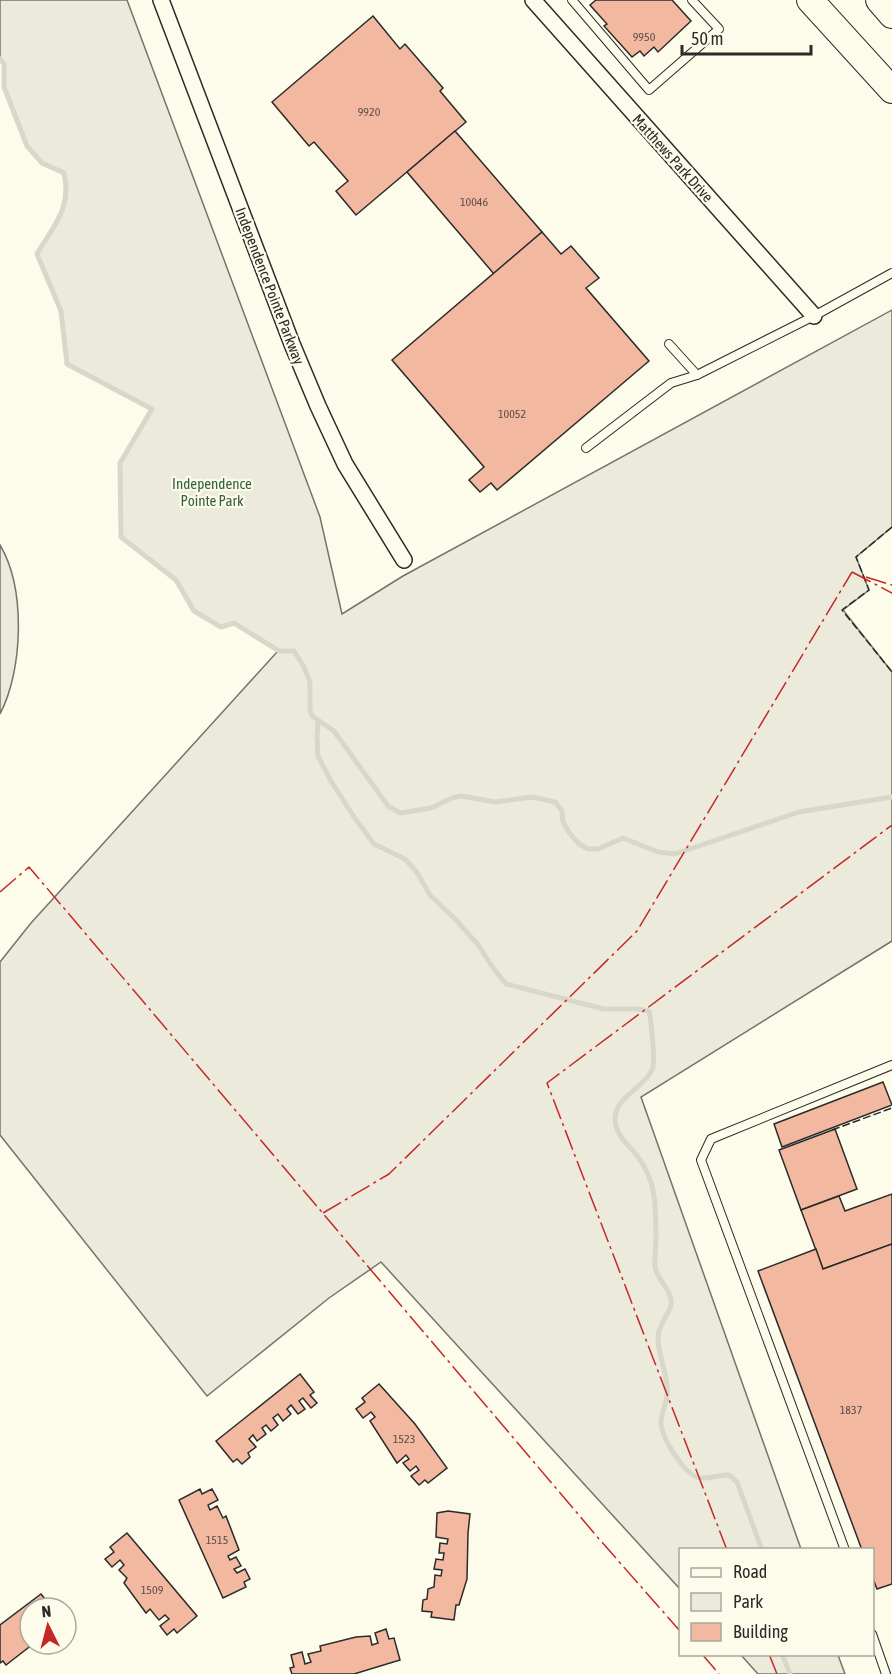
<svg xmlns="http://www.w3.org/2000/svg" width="892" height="1674" font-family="'Asap Condensed',sans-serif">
  <rect width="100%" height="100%" fill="#fdfbea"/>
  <g fill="#ecebdb" stroke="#74746e" stroke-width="1.5">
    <path d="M 0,0 L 127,0 L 320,517 L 342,614 L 403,576 L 892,310 L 892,527 L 856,557 L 869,590 L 843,610 L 892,672 L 892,941 L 641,1097 L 801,1549 L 680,1550 L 680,1589 L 381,1262 L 329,1298 L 207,1396 L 0,1135 L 0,962 L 31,923 L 278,651 L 235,623 L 221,627 L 194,611 L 176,580 L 121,537 L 120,463 L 152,409 L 67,364 L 61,311 L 37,254 C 54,226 72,207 64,173 L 42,163 L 27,146 L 4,87 L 4,64 L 0,59 Z"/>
    <path d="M 0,545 C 26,589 23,670 0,714 Z"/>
    <path d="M 741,1655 L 838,1655 L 845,1674 L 758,1674 Z"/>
  </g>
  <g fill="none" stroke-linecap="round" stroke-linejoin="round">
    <g stroke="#d8d7c9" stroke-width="5">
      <path d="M 0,59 L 4,64 L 4,87 L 27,146 L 42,163 L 64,173 C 72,208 54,225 37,254 L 61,311 L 67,364 L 152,409 L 120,463 L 121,537 L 176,580 L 194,611 L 221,627 L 234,623 L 279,651 L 294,651 L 304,667 L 310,682 L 310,711 L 312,716 L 334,731 L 388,806 L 400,813 L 431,808 L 452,798 L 461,796 L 495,802 L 532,797 L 555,802 L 562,811 L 563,822 L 570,834 L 579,844 L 588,849 L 598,849 L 623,838 L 658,852 L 675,854 L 799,812 L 892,797"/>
      <path d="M 318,721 L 317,737 L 318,756 L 331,781 L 354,817 L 374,844 L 405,859 L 416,871 L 430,895 L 457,921 L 479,946 L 493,968 L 506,984 L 604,1009 L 637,1009 L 649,1011 C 651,1021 656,1062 652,1070 C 644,1088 615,1097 615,1119 C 615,1135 630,1146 638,1157 C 645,1167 651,1178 653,1190 C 656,1206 656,1224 656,1240 C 656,1249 654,1258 655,1267 C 657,1280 673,1291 671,1304 C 669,1316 658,1324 658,1338 C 658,1354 666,1370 667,1387 C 669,1405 661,1409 661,1422 C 661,1437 683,1472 697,1477 C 706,1481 719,1474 729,1475 L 737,1482 L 762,1550"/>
      <path d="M 782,1654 L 790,1674"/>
    </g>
  </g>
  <g fill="#f2b8a0" stroke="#2b2b2b" stroke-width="1.5">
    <path d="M 596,0 L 672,0 L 691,21 L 658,52 L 654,47 L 644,56 L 640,51 L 632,57 L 604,26 L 607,24 L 590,5 Z"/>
    <path d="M 373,16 L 400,49 L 405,44 L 443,88 L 440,91 L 466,122 L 356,215 L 336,191 L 348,181 L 314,142 L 309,146 L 272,102 Z"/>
    <path d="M 455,131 L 542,232 L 494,274 L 407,172 Z"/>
    <path d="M 542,232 L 561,254 L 571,246 L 599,278 L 586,288 L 649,361 L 497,490 L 491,483 L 480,492 L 469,480 L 484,467 L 392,360 Z"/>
    <path d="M 883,1082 L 892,1105 L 782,1147 L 774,1124 Z"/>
    <path d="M 835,1129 L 857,1189 L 801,1210 L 779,1150 Z"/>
    <path d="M 892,1194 L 892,1244 L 823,1269 L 801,1210 L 839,1196 L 845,1211 Z"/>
    <path d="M 892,1244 L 892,1584 L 877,1589 L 872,1576 L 872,1550 L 862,1550 L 758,1271 L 816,1249 L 823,1269 Z"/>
    <path d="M 300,1374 L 314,1392 L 310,1395 L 317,1403 L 311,1408 L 303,1398 L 299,1401 L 305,1409 L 298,1414 L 291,1405 L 287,1409 L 291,1414 L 283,1421 L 278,1414 L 273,1418 L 278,1425 L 271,1431 L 266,1425 L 262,1428 L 266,1434 L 257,1441 L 253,1435 L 249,1439 L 256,1447 L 248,1453 L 250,1457 L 242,1464 L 237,1459 L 233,1462 L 216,1441 Z"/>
    <path d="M 379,1384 L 415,1424 L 447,1468 L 428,1483 L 425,1480 L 419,1485 L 411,1476 L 419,1470 L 416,1466 L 410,1471 L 403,1463 L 409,1459 L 406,1455 L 397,1463 L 370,1421 L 375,1417 L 371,1412 L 363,1418 L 356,1409 L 365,1402 L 362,1398 Z"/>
    <path d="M 200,1489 L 202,1494 L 212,1489 L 218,1500 L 208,1505 L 210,1510 L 217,1506 L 223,1518 L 226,1516 L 239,1550 L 228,1556 L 230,1560 L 236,1557 L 241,1566 L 234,1569 L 237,1573 L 245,1569 L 250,1579 L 244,1582 L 246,1587 L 223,1598 L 179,1500 Z"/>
    <path d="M 448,1511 L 470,1514 L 468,1533 L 467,1579 L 459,1605 L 456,1605 L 454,1620 L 431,1617 L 432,1612 L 422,1611 L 423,1600 L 427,1599 L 428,1589 L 434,1587 L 435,1575 L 441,1576 L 442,1570 L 434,1569 L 436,1559 L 443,1560 L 444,1553 L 439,1553 L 440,1543 L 447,1544 L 448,1539 L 436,1537 L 437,1513 Z"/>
    <path d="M 127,1533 L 197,1616 L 177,1633 L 174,1629 L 167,1635 L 160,1626 L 169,1619 L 165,1615 L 159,1620 L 150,1609 L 146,1613 L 124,1583 L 127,1578 L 119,1570 L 124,1565 L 120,1560 L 112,1567 L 105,1559 L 114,1552 L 110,1547 Z"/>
    <path d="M 41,1594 L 52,1608 L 30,1608 L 30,1644 L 33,1644 L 6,1665 L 3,1661 L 0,1663 L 0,1625 Z"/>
    <path d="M 386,1629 L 389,1639 L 394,1638 L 400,1660 L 354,1674 L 292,1674 L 290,1668 L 294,1667 L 291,1655 L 302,1652 L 305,1664 L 311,1662 L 308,1654 L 321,1651 L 320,1646 L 356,1637 L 370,1636 L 372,1645 L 378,1643 L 375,1633 Z"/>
  </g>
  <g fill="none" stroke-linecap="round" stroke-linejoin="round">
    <g stroke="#2b2b2b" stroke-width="10">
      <g id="service">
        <path d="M 572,0 L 649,90 L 719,29 L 692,0"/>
        <path d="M 669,344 L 697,375 L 814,316 L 892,273"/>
        <path d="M 586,448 L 671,383 L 697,375"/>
        <path d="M 845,1550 L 701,1160 L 711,1139 L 892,1065"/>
        <path d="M 872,1634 L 886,1674"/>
      </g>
    </g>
    <g stroke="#2b2b2b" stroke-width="18">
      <g id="minor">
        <path d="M 161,0 L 292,344 L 318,406 L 345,464 L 404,560"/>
        <path d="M 533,0 L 814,316"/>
      </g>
    </g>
    <g stroke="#2b2b2b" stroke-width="28">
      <g id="trunk">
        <path d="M 810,0 L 892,90"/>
        <path d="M 879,0 L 892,15"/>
      </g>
    </g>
    <use href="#service" stroke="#fdfbea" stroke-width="8"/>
    <use href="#minor" stroke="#fdfbea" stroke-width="15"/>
    <use href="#trunk" stroke="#fdfbea" stroke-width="26"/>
    <g stroke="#2b2b2b" stroke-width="1.5" stroke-dasharray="8 3" stroke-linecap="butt">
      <path d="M 892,527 L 856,557 L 869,590 L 842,610 L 892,672"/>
      <path d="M 832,1130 L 892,1108"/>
    </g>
    <g stroke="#c62828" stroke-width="1.5" stroke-dasharray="21 4.5 3 4.5" stroke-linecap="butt">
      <path d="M 852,572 L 892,593"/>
      <path d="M 866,577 L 892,585"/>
      <path d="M 0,892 L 29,867 L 600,1540 L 680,1631"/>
      <path d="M 323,1213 L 389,1174 L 637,931 L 852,572"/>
      <path d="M 727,1550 L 547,1083 L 892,825"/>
      <path d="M 702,1654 L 719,1674"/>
      <path d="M 769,1654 L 777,1674"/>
    </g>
  </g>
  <g text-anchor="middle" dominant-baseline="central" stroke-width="4.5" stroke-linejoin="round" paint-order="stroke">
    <g font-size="12" fill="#5d4e48">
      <text x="644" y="37">9950</text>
      <text x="369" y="112">9920</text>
      <text x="474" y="202">10046</text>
      <text x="512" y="414">10052</text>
      <text x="851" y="1410">1837</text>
      <text x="404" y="1439">1523</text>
      <text x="217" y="1540">1515</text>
      <text x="152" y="1590">1509</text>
    </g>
    <g font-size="15" fill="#2b2b2b" stroke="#fdfbea">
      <text transform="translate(673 158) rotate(48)">Matthews Park Drive</text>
      <text transform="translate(270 286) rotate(69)">Independence Pointe Parkway</text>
    </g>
    <g font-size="15" fill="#34623c" stroke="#fdfbea">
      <text x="212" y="483">Independence<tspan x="212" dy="17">Pointe Park</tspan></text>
    </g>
  </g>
  <rect x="679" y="1548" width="195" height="108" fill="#fdfbea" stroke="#a9a89e" stroke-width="1.5"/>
  <rect x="691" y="1568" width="30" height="9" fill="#fdfbea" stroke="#a9a89e" stroke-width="1.5"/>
  <text x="733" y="1578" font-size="18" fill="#2b2b2b">Road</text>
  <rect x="691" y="1593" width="30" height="18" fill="#ecebdb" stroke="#a9a89e" stroke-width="1.5"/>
  <text x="733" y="1608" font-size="18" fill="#2b2b2b">Park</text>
  <rect x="691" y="1623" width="30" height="18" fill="#f2b8a0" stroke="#a9a89e" stroke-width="1.5"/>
  <text x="733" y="1638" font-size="18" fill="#2b2b2b">Building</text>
  <g transform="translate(48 1626) rotate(354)"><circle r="28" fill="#fdfbea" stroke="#a9a89e" stroke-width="1.5"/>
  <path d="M0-4.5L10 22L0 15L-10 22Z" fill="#c62828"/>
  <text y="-9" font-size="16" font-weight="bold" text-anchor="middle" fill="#2b2b2b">N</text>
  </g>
  <path d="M682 45v9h129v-9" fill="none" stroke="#2b2b2b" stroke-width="3"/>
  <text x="691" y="45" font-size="18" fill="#2b2b2b" stroke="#fdfbea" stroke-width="4.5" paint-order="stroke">50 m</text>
</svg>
